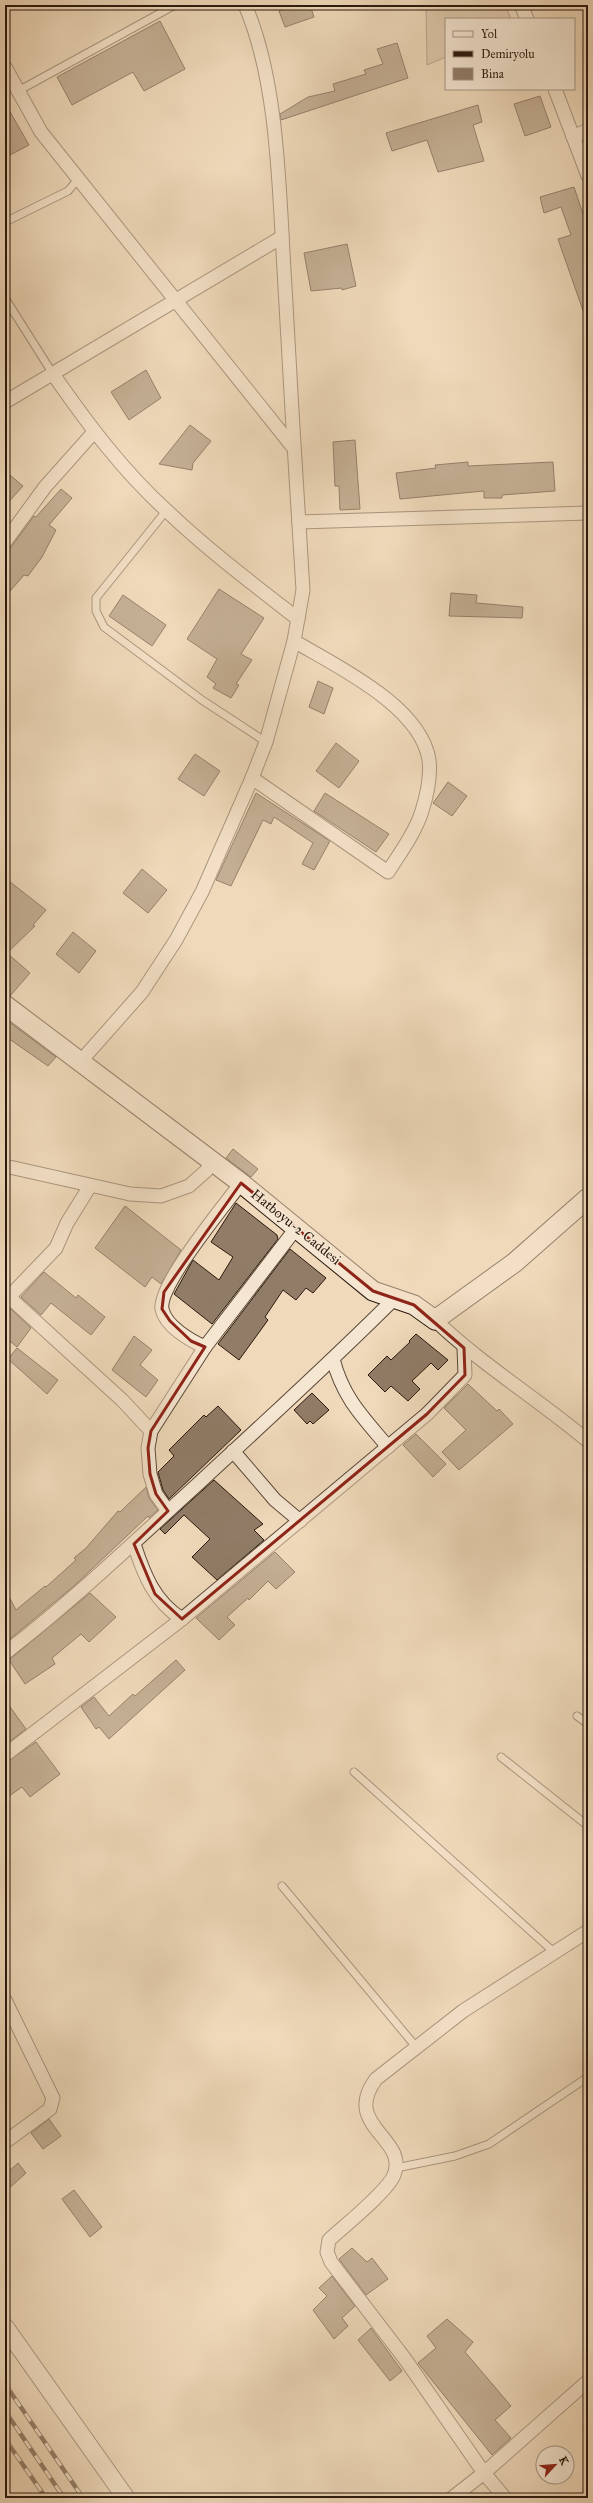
<svg xmlns="http://www.w3.org/2000/svg" width="593" height="2503" font-family="'IM FELL Great Primer',serif">
  <rect width="100%" height="100%" fill="#efd9ba"/>
  <filter id="stains"><feTurbulence type="fractalNoise" baseFrequency=".005" numOctaves="4"/><feColorMatrix values="0 0 0 0 .2 0 0 0 0 .09 0 0 0 0 .02 0 0 0 .5 -.17"/></filter>
  <radialGradient id="worn" r=".72"><stop offset=".6" stop-color="#630" stop-opacity="0"/><stop offset="1" stop-color="#630" stop-opacity=".3"/></radialGradient>
  <path fill="#ceb89d" stroke="#7c6855" d="M 426,5 L 505,5 L 511,19 L 446,19 L 446,57 L 427,65 Z"/>
  <g fill="#907c67" stroke="#2a180d">
    <path d="M 294,5 L 310,5 L 314,17 L 285,27 L 279,11 Z"/>
    <path d="M 160,21 L 185,69 L 144,91 L 133,72 L 72,105 L 57,77 Z"/>
    <path d="M 397,43 L 408,78 L 281,120 L 280,114 L 308,97 L 335,91 L 333,84 L 366,74 L 364,70 L 383,64 L 377,49 Z"/>
    <path d="M 540,96 L 551,127 L 525,136 L 514,104 Z"/>
    <path d="M 5,103 L 29,145 L 10,155 L 5,147 Z"/>
    <path d="M 478,105 L 482,122 L 473,125 L 484,161 L 438,172 L 427,140 L 392,151 L 386,133 Z"/>
    <path d="M 574,187 L 588,229 L 587,322 L 558,239 L 571,235 L 561,207 L 544,213 L 540,197 Z"/>
    <path d="M 347,244 L 356,286 L 342,290 L 342,288 L 311,291 L 304,253 Z"/>
    <path d="M 146,370 L 161,398 L 129,420 L 111,392 Z"/>
    <path d="M 190,425 L 211,441 L 193,463 L 192,470 L 159,464 Z"/>
    <path d="M 355,440 L 360,509 L 340,510 L 339,486 L 335,486 L 333,442 Z"/>
    <path d="M 468,462 L 468,466 L 553,462 L 555,491 L 502,495 L 502,498 L 484,498 L 484,491 L 400,499 L 396,473 L 436,468 L 435,465 Z"/>
    <path d="M 5,471 L 23,486 L 5,506 Z"/>
    <path d="M 61,489 L 72,498 L 49,525 L 56,530 L 42,557 L 28,576 L 24,575 L 5,597 L 5,552 L 11,547 L 34,516 L 36,517 Z"/>
    <path d="M 219,589 L 264,618 L 241,654 L 252,660 L 236,684 L 239,685 L 231,698 L 213,688 L 216,684 L 207,677 L 217,659 L 187,639 Z"/>
    <path d="M 451,593 L 477,595 L 476,603 L 523,607 L 522,618 L 449,616 Z"/>
    <path d="M 123,595 L 166,625 L 152,646 L 109,616 Z"/>
    <path d="M 318,681 L 333,688 L 324,714 L 309,707 Z"/>
    <path d="M 336,743 L 359,761 L 339,788 L 316,771 Z"/>
    <path d="M 195,754 L 220,771 L 204,796 L 178,779 Z"/>
    <path d="M 448,782 L 467,796 L 452,816 L 433,803 Z"/>
    <path d="M 256,793 L 330,841 L 314,870 L 302,864 L 313,843 L 274,817 L 271,824 L 263,820 L 231,886 L 216,880 Z"/>
    <path d="M 325,793 L 389,834 L 376,852 L 314,811 Z"/>
    <path d="M 142,869 L 167,890 L 148,913 L 123,893 Z"/>
    <path d="M 5,878 L 46,910 L 33,925 L 35,926 L 7,953 L 30,973 L 10,996 L 5,994 Z"/>
    <path d="M 73,932 L 96,951 L 79,973 L 56,954 Z"/>
    <path d="M 5,1019 L 56,1057 L 48,1066 L 5,1036 Z"/>
    <path d="M 233,1149 L 258,1169 L 251,1177 L 226,1158 Z"/>
    <path d="M 236,1203 L 277,1235 L 278,1239 L 212,1324 L 174,1294 L 193,1260 L 219,1280 L 233,1257 L 211,1242 Z"/>
    <path d="M 125,1206 L 181,1250 L 161,1284 L 152,1277 L 145,1287 L 95,1248 Z"/>
    <path d="M 290,1249 L 326,1278 L 313,1293 L 306,1288 L 296,1300 L 283,1290 L 265,1317 L 268,1320 L 239,1360 L 218,1344 Z"/>
    <path d="M 44,1272 L 76,1298 L 78,1295 L 105,1317 L 91,1335 L 51,1303 L 41,1315 L 21,1297 Z"/>
    <path d="M 11,1309 L 31,1328 L 17,1347 L 5,1337 L 5,1317 Z"/>
    <path d="M 416,1334 L 448,1360 L 438,1370 L 431,1363 L 412,1381 L 420,1389 L 408,1401 L 391,1386 L 385,1392 L 368,1375 L 387,1356 L 391,1360 L 410,1342 L 409,1341 Z"/>
    <path d="M 134,1336 L 152,1350 L 140,1365 L 158,1380 L 146,1397 L 112,1370 Z"/>
    <path d="M 17,1348 L 58,1380 L 47,1394 L 8,1359 Z"/>
    <path d="M 468,1384 L 497,1411 L 499,1409 L 513,1424 L 459,1470 L 442,1452 L 466,1430 L 444,1408 Z"/>
    <path d="M 312,1393 L 329,1410 L 313,1424 L 310,1421 L 307,1424 L 294,1410 Z"/>
    <path d="M 218,1406 L 241,1430 L 169,1499 L 163,1490 L 158,1472 L 174,1456 L 169,1450 L 204,1415 L 206,1417 Z"/>
    <path d="M 416,1434 L 446,1464 L 433,1477 L 403,1445 Z"/>
    <path d="M 214,1480 L 263,1524 L 254,1530 L 264,1540 L 217,1580 L 192,1557 L 210,1539 L 184,1515 L 165,1534 L 160,1529 Z"/>
    <path d="M 146,1487 L 149,1498 L 158,1510 L 149,1518 L 148,1516 L 74,1586 L 5,1643 L 5,1589 L 16,1610 L 45,1586 L 46,1587 L 76,1560 L 74,1558 L 86,1548 L 118,1511 L 120,1512 Z"/>
    <path d="M 275,1552 L 295,1572 L 276,1589 L 268,1581 L 249,1600 L 248,1598 L 227,1617 L 235,1625 L 219,1640 L 196,1618 Z"/>
    <path d="M 90,1593 L 116,1617 L 89,1642 L 81,1634 L 52,1658 L 55,1664 L 25,1684 L 9,1660 Z"/>
    <path d="M 176,1660 L 185,1670 L 109,1739 L 99,1727 L 96,1729 L 81,1707 L 94,1697 L 109,1716 L 133,1694 L 135,1696 Z"/>
    <path d="M 5,1700 L 26,1729 L 5,1745 Z"/>
    <path d="M 36,1742 L 60,1774 L 30,1797 L 22,1787 L 5,1799 L 5,1763 Z"/>
    <path d="M 49,2119 L 61,2136 L 43,2149 L 31,2133 Z"/>
    <path d="M 18,2163 L 26,2173 L 5,2192 L 5,2175 Z"/>
    <path d="M 74,2190 L 102,2227 L 90,2237 L 62,2199 Z"/>
    <path d="M 352,2248 L 367,2262 L 372,2258 L 388,2279 L 366,2295 L 339,2259 Z"/>
    <path d="M 332,2276 L 355,2306 L 342,2318 L 348,2326 L 334,2339 L 313,2310 L 327,2296 L 319,2288 Z"/>
    <path d="M 447,2319 L 473,2342 L 465,2352 L 511,2406 L 495,2420 L 511,2438 L 492,2455 L 418,2363 L 436,2348 L 427,2336 Z"/>
    <path d="M 371,2328 L 402,2371 L 390,2381 L 358,2340 Z"/>
  </g>
  <g fill="none" stroke-linecap="round" stroke-linejoin="round">
    <g stroke="#5b4838" stroke-width="9">
      <g id="service">
        <path d="M 18,91 L 175,5"/>
        <path d="M 5,222 L 68,191 L 79,178"/>
        <path d="M 5,298 L 53,374"/>
        <path d="M 166,511 L 96,598 L 96,611 L 104,627 L 202,700 L 266,742"/>
        <path d="M 577,1716 L 588,1724"/>
        <path d="M 501,1757 L 588,1826"/>
        <path d="M 354,1772 L 555,1953"/>
        <path d="M 282,1886 L 417,2048"/>
        <path d="M 396,2168 L 455,2156 L 489,2144 L 588,2077"/>
      </g>
    </g>
    <g stroke="#5b4838" stroke-width="15">
      <g id="minor">
        <path d="M 521,5 L 527,19"/>
        <path d="M 5,67 L 41,132 L 292,446"/>
        <path d="M 555,89 L 588,176"/>
        <path d="M 573,137 L 588,130"/>
        <path d="M 53,374 C 87,423 123,471 167,511 C 208,550 253,584 298,619"/>
        <path d="M 5,402 L 282,237"/>
        <path d="M 299,522 L 588,513"/>
        <path d="M 5,542 L 45,487 L 94,432"/>
        <path d="M 252,778 L 388,872 C 400,853 415,833 422,811 C 427,795 431,776 429,760 C 421,706 336,666 294,641"/>
        <path d="M 81,1061 L 142,992 L 176,940 L 202,892 L 252,778 L 266,742 L 294,641 L 303,590 C 296,483 290,377 284,270 C 279,187 278,81 245,5"/>
        <path d="M 5,1166 L 130,1194 L 161,1196 L 189,1186 L 206,1171 L 212,1161"/>
        <path d="M 90,1186 L 67,1223 L 56,1248 L 9,1297 L 122,1400 L 151,1431"/>
        <path d="M 435,1320 C 482,1365 538,1399 588,1441"/>
        <path d="M 205,1347 L 297,1227"/>
        <path d="M 333,1359 C 343,1398 363,1417 388,1447"/>
        <path d="M 233,1451 L 275,1500 L 300,1521"/>
        <path d="M 168,1511 L 156,1494 L 150,1474 L 148,1448 L 151,1431 L 205,1347 C 191,1341 165,1326 162,1309 C 158,1285 225,1205 241,1183"/>
        <path d="M 134,1544 C 144,1575 154,1601 182,1619"/>
        <path d="M 5,1653 C 73,1601 135,1541 199,1483 C 265,1422 331,1362 395,1298"/>
        <path d="M 5,1755 L 182,1619 L 427,1414 L 465,1375 L 464,1348"/>
        <path d="M 5,2000 L 53,2098 L 50,2109 L 5,2142"/>
        <path d="M 452,2498 L 484,2473 L 588,2381"/>
        <path d="M 505,2498 L 484,2473 L 405,2359 L 331,2262 L 327,2252 L 329,2240 C 344,2226 387,2192 394,2175 C 409,2138 341,2126 376,2079 L 463,2011 L 588,1931"/>
      </g>
    </g>
    <g stroke="#5b4838" stroke-width="19">
      <path id="tertiary" d="M 5,2327 L 126,2498"/>
    </g>
    <g stroke="#2a180d" stroke-width="21">
      <path id="secondary" d="M 5,1005 L 241,1183 L 373,1291 L 414,1305 L 435,1320 L 514,1263 L 588,1198"/>
    </g>
    <use href="#service" stroke="#f5e6d2" stroke-width="7"/>
    <use href="#minor" stroke="#f5e6d2" stroke-width="13"/>
    <use href="#tertiary" stroke="#f5e6d2" stroke-width="17"/>
    <use href="#secondary" stroke="#f5e6d2" stroke-width="19"/>
    <g stroke="#2a180d" stroke-width="4.5">
      <g id="rail">
        <path d="M 5,2384 L 83,2498"/>
        <path d="M 5,2411 L 64,2498"/>
        <path d="M 5,2439 L 46,2498"/>
      </g>
    </g>
    <use href="#rail" stroke="#f5e6d2" stroke-width="3" stroke-dasharray="9" stroke-linecap="butt"/>
  </g>
  <path d="M0 0H593V2503H0ZM 241,1183 L 373,1291 L 414,1305 L 464,1348 L 465,1375 L 427,1414 L 182,1619 L 155,1594 L 134,1544 L 168,1511 L 156,1494 L 150,1474 L 148,1448 L 151,1431 L 205,1347 L 191,1341 L 170,1321 L 162,1309 L 164,1292 Z" fill="#efd9ba" fill-opacity=".55" fill-rule="evenodd"/>
  <path fill="none" stroke="#8f2418" stroke-width="3" stroke-linejoin="round" d="M 241,1183 L 373,1291 L 414,1305 L 464,1348 L 465,1375 L 427,1414 L 182,1619 L 155,1594 L 134,1544 L 168,1511 L 156,1494 L 150,1474 L 148,1448 L 151,1431 L 205,1347 L 191,1341 L 170,1321 L 162,1309 L 164,1292 Z"/>
  <g text-anchor="middle" dominant-baseline="central" stroke-width="3" stroke-linejoin="round" paint-order="stroke">
    <g font-size="14" fill="#2a180d" stroke="#f5e6d2">
      <text transform="translate(296 1227) rotate(39)">Hatboyu-2 Caddesi</text>
    </g>
  </g>
  <rect width="593" height="2503" fill="none" stroke="#efd9ba" stroke-width="20"/>
  <rect x="6" y="6" width="581" height="2491" fill="none" stroke="#2a180d" stroke-width="2"/>
  <rect x="10" y="10" width="573" height="2483" fill="none" stroke="#2a180d"/>
  <rect x="445" y="18" width="130" height="72" fill="#f5e6d2" stroke="#a49483"/>
  <rect x="453" y="31" width="20" height="6" fill="#f5e6d2" stroke="#a49483"/>
  <text x="481" y="38" font-size="12" fill="#2a180d">Yol</text>
  <rect x="453" y="51" width="20" height="6" fill="#2a180d" stroke="#a49483"/>
  <text x="481" y="58" font-size="12" fill="#2a180d">Demiryolu</text>
  <rect x="453" y="68" width="20" height="12" fill="#907c67" stroke="#a49483"/>
  <text x="481" y="78" font-size="12" fill="#2a180d">Bina</text>
  <g transform="translate(555 2465) rotate(64)"><circle r="19" fill="#f5e6d2" stroke="#a49483"/>
  <path d="M0-3L7 15L0 10L-7 15Z" fill="#8f2418"/>
  <text y="-6" font-size="11" font-weight="bold" text-anchor="middle" fill="#2a180d">K</text>
  </g>
  <rect width="100%" height="100%" filter="url(#stains)"/>
  <rect width="100%" height="100%" fill="url(#worn)"/>
</svg>
